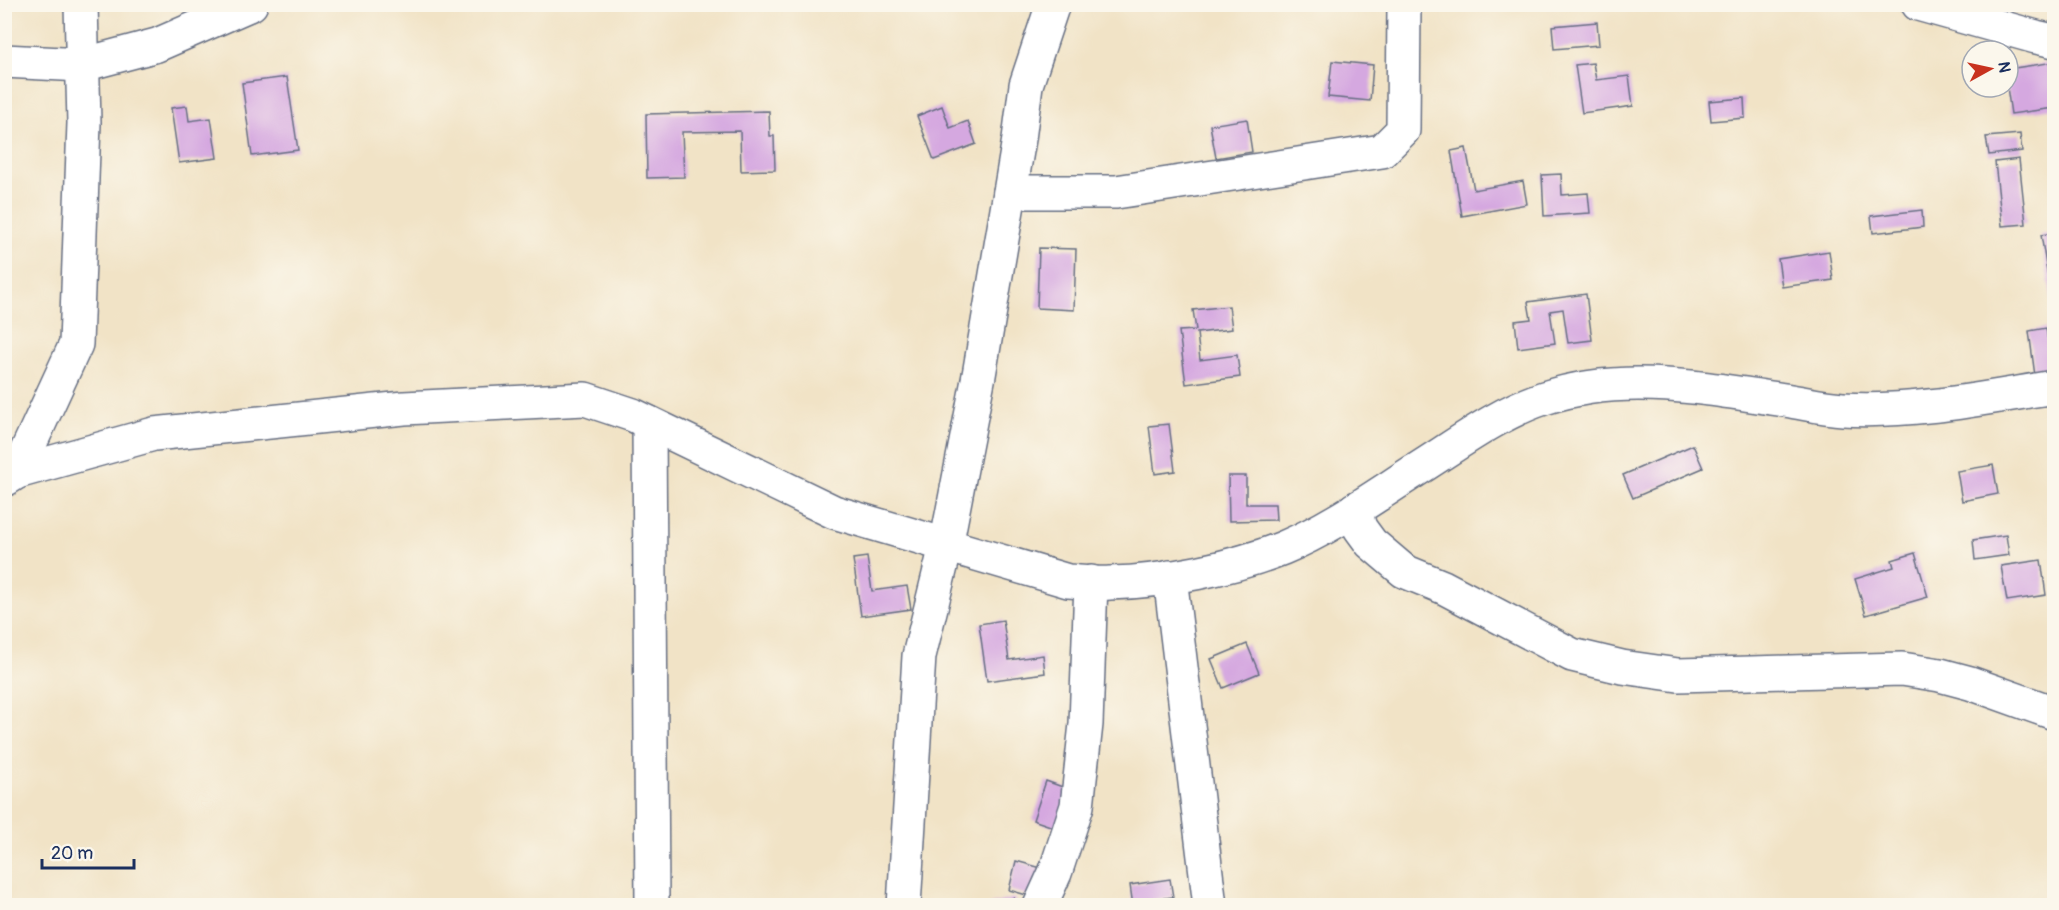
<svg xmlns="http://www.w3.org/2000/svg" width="2059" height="910" font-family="Pangolin,sans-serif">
  <rect width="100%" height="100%" fill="#fbf7ec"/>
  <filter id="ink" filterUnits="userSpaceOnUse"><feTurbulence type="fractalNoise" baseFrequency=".0167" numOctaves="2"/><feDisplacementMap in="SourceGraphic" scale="12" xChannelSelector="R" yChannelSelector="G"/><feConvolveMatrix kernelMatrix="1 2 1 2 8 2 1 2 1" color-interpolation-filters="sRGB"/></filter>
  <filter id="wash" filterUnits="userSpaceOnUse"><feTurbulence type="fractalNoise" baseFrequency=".008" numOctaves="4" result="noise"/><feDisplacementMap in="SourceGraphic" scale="24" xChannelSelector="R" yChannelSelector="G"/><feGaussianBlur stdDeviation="1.35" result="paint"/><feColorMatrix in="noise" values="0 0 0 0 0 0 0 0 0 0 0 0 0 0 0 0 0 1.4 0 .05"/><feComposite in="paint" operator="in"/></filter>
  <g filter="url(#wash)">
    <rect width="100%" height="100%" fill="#f1e3c6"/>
    <g id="blocks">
      <g fill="#d5a8e0">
        <path d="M 1597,22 L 1599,45 L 1554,49 L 1552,26 Z"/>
        <path d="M 1332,61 L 1373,65 L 1370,101 L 1328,97 Z"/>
        <path d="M 2054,62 L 2054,108 L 2011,114 L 2007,87 L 2008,69 Z"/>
        <path d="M 1593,63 L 1596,80 L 1629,76 L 1633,106 L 1582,113 L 1575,65 Z"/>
        <path d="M 287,77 L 298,150 L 252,156 L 242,83 Z"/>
        <path d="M 1744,98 L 1745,118 L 1711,121 L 1709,101 Z"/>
        <path d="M 187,106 L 189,121 L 211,118 L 217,158 L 179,163 L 171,108 Z"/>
        <path d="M 942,106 L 950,128 L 968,121 L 976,144 L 934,160 L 917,116 Z"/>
        <path d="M 769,111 L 770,136 L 774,136 L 775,170 L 741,171 L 740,131 L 682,132 L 684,177 L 647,178 L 646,114 Z"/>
        <path d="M 1247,119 L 1252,152 L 1216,158 L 1210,125 Z"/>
        <path d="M 2020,134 L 2022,151 L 1989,155 L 1986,137 Z"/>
        <path d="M 1466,148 L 1474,190 L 1523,181 L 1527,204 L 1462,216 L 1451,151 Z"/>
        <path d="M 2019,159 L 2026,224 L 2002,226 L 1995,162 Z"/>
        <path d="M 1561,174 L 1562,195 L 1588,193 L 1590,213 L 1544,216 L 1542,175 Z"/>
        <path d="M 1922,210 L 1923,227 L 1873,233 L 1871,216 Z"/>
        <path d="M 2054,233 L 2054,306 L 2053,306 L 2041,235 Z"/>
        <path d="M 1039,248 L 1076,249 L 1074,310 L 1037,308 Z"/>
        <path d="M 1829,251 L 1833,280 L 1782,287 L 1778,259 Z"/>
        <path d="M 1586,294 L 1592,340 L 1568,343 L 1563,309 L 1550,311 L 1555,343 L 1518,348 L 1515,321 L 1531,319 L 1528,302 Z"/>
        <path d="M 1229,306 L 1232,329 L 1197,333 L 1200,360 L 1237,355 L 1240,377 L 1186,384 L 1179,331 L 1196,330 L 1193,310 Z"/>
        <path d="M 2046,328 L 2050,354 L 2054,353 L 2054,374 L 2035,376 L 2029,331 Z"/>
        <path d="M 1169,424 L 1175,471 L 1155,474 L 1149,426 Z"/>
        <path d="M 1693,445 L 1703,468 L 1633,498 L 1623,475 Z"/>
        <path d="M 1993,465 L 1998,494 L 1962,501 L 1957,471 Z"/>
        <path d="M 1228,476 L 1246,476 L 1246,504 L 1275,504 L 1276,520 L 1229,521 Z"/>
        <path d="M 2006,535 L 2009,555 L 1975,560 L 1973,540 Z"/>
        <path d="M 1915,553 L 1928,597 L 1866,615 L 1855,579 L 1894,567 L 1892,560 Z"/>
        <path d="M 867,557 L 872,591 L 907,586 L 911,609 L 861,616 L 853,559 Z"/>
        <path d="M 2041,560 L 2046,595 L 2007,601 L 2001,566 Z"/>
        <path d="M 1003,620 L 1009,660 L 1043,655 L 1045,673 L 987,681 L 979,624 Z"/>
        <path d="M 1247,644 L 1259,673 L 1223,688 L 1211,659 Z"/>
        <path d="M 1046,781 L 1079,793 L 1065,831 L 1033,820 Z"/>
        <path d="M 1016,861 L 1045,869 L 1037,898 L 1009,890 Z"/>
        <path d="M 1170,879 L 1173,897 L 1150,900 L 1150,906 L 1133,906 L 1130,885 Z"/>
        <path d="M 1014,898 L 1016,906 L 989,906 L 989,905 Z"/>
      </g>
    </g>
  </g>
  <g filter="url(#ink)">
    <use href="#blocks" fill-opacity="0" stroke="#666e82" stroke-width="1.5"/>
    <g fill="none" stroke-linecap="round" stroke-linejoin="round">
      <g stroke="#666e82" stroke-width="36">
        <g id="minor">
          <path d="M 1918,4 L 2036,37 L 2054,41"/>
          <path d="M 4,61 L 82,65 L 157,45 L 251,4"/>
          <path d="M 1010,192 L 1116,192 L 1382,151 L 1403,130 L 1404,4"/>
          <path d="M 649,423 L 652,906"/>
          <path d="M 17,472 L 154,434 L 404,408 L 585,399 L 633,415 L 834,512 L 1068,581 C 1082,582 1096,584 1110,583 C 1163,582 1233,568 1283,548 C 1329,529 1371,499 1413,472 C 1455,446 1496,414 1544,398 C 1625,371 1709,389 1791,401 C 1808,404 1825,408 1843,409 C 1913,413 1985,398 2054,387"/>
          <path d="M 6,479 L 17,472 L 76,344 L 84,123 L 81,4"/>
          <path d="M 1355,509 L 1360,528 L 1371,543 L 1404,571 L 1443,587 L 1572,655 L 1622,667 L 1678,675 L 1902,669 L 1940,675 L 1970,683 L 2054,713"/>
          <path d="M 1170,577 L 1210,906"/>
          <path d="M 904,906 L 919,656 L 946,546 L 979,375 L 1019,139 L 1026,85 L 1053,4"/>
          <path d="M 1040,906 L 1055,873 L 1077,806 L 1086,724 L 1091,582"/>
        </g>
      </g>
      <use href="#minor" stroke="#fff" stroke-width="33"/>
    </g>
  </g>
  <rect width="2059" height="910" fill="none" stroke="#fbf7ec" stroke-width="24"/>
  <g transform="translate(1990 69) rotate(82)"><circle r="28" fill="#fbf7ec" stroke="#a1a7b3" stroke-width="1.5"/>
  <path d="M0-4.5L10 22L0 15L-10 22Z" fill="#c8321e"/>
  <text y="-9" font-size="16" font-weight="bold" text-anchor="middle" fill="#1b2f5e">N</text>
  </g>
  <path d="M42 859v9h92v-9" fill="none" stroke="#1b2f5e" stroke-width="3"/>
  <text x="51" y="859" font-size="18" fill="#1b2f5e" stroke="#fbf7ec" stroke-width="4.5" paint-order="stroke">20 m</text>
</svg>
